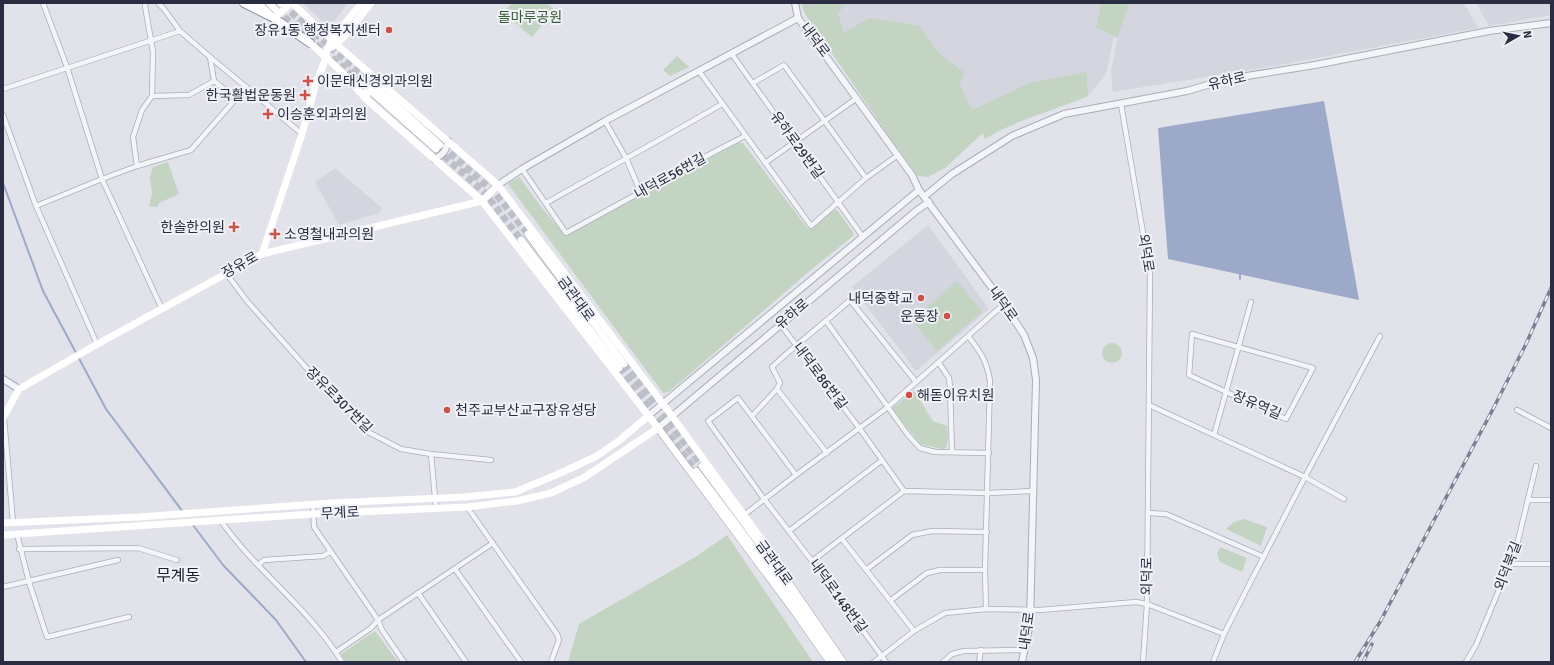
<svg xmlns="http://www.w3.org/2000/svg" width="1554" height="665" font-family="Signika,'Noto Sans KR',sans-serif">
  <rect width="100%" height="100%" fill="#e2e3ea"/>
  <g fill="#d4d5df">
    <path d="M 303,3 L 348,3 L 335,20 L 329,23 L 324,23 Z"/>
    <path d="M 848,3 L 1101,3 L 1096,28 L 1114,37 L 1107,71 L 1100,82 L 1088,96 L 1087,73 L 1029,83 L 972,110 L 960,85 L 964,72 L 939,53 L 919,25 L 869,18 L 844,34 L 838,13 Z"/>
    <path d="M 1130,3 L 1464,3 L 1478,28 L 1280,65 L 1113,92 L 1111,71 L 1117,38 Z"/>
    <path d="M 1476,3 L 1551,3 L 1551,15 L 1489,26 Z"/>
    <path d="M 335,168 L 382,208 L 379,213 L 339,225 L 315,182 Z"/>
    <path d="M 928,225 L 989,309 L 916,371 L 852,287 Z"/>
  </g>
  <g fill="#c3d4c3">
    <path d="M 512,3 L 546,3 L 555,10 L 532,37 L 503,13 Z"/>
    <path d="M 801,3 L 848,3 L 838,13 L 844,33 L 869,18 L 919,25 L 939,53 L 964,72 L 960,85 L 972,110 L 1029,83 L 1087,72 L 1088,96 C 1054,111 1017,119 985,139 L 983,133 L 945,168 L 928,177 L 918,176 L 886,132 L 805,14 Z"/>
    <path d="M 1101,3 L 1130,3 L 1117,38 L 1096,28 Z"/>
    <path d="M 677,56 L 689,67 L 670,76 L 663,70 Z"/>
    <path d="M 738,143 L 743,143 L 808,229 L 834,210 L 837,210 L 853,232 L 853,236 L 812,269 L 670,391 L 665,393 L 663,393 L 508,184 L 519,177 L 542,208 L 566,236 Z"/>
    <path d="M 168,162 L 179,194 L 159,203 L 158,207 L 149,206 L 152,194 L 150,177 L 153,167 Z"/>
    <path d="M 957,281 L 982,312 L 937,351 L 912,320 Z"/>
    <circle cx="1112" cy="353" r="10"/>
    <path d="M 914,391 L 933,421 L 947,426 L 948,436 L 946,448 L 942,449 L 920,444 L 892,408 Z"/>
    <path d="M 1244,519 L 1267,527 L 1261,546 L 1226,529 L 1234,522 Z"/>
    <path d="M 727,535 L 813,662 L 568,662 L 579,624 L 697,556 Z"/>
    <path d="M 1220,547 L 1247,558 L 1242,572 L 1220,562 L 1217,554 Z"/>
    <path d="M 375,631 L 398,662 L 346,662 L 341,654 Z"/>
  </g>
  <path fill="#9da9c9" d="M 1324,101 L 1359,300 L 1168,259 L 1158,128 Z"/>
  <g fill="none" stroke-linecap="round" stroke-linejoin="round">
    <g stroke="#9da9c9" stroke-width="2">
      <path d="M 3,183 L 43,291 L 106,409 L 183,512"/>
      <path d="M 1240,279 L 1240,274"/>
      <path d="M 193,525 L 223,565 L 276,620 L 306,662"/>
    </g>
    <g stroke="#bdbfc8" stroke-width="7" stroke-dasharray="7 3.5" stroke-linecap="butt">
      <path d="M 283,5 L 377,88"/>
      <path d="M 276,10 L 373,93"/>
      <path d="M 442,146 L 494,192 L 528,234"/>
      <path d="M 436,149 L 484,192 L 521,240"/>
      <path d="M 624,364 L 702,466"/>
      <path d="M 619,368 L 696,471"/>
    </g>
    <g stroke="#abacb7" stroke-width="6">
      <g id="minor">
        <path d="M 43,3 L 67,67 L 102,179 L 137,166 L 191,150 L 246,87 L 302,134"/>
        <path d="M 145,3 L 145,6 L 153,52 L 152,96 L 189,95 L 214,81"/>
        <path d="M 158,3 L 164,9 L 180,31 L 210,57 L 214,81 L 237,99"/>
        <path d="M 731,53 L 863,237"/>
        <path d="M 210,57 L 246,87"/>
        <path d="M 699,71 L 811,226 L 866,178 L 898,155"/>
        <path d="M 753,83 L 784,65 L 866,178"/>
        <path d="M 3,89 L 180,31"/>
        <path d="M 1121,104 L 1150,274 L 1147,604 L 1143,662"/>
        <path d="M 3,115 L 36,206 L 97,344"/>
        <path d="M 605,121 L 626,158 L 641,193"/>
        <path d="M 765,163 L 857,98"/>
        <path d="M 137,166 L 133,137 L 142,110 L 152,96"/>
        <path d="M 522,169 L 566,233 L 714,152 L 745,136"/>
        <path d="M 546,203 C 605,170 664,138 722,104"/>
        <path d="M 36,206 L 102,179 L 162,309"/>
        <path d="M 226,273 L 247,301 L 319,382 L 368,432 L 401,449 L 431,454 L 491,460"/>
        <path d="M 826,321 L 908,435 L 920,448 L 935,452 L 989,453"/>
        <path d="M 780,324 L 860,429 L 904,491"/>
        <path d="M 1192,334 L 1313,368 L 1286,419 L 1189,375 Z"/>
        <path d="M 969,337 C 981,353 987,361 990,381 L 985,570 L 986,609"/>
        <path d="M 939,363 L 949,378 L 950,387 L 952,452"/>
        <path d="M 777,389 L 827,453"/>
        <path d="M 1149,405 L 1305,477 L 1344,499"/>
        <path d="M 1517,410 L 1551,428"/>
        <path d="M 752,416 L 777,389 L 780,383 L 772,367 C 797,343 825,323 850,300 L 916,382"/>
        <path d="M 4,418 L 13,522"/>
        <path d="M 1214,435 L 1251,302"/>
        <path d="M 431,454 L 436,508"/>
        <path d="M 796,475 L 738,398 L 708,421 L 764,499 L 812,561 L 886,662"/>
        <path d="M 1528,500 L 1551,500"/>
        <path d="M 313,504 L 314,527 L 378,620 L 382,630 L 404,662"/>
        <path d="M 467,507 L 557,634 L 559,640 L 551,662"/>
        <path d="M 1148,513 L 1166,514 L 1264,557"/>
        <path d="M 744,515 L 796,475 L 888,407 L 1004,304"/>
        <path d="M 221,521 C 257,572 309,608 342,662"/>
        <path d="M 789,531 L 881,461"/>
        <path d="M 17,534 L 29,582 L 47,637 L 129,617"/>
        <path d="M 842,539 L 914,631"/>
        <path d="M 19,549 L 138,548 L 177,560"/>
        <path d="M 812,561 L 904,491 L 988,493 L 1033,491"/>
        <path d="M 1510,564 L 1551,564"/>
        <path d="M 258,565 L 264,560 L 323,556 L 330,552"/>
        <path d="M 455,569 L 521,662"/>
        <path d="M 867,569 L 912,535 L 932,531 L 987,532"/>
        <path d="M 3,587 L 118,560"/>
        <path d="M 418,593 L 466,662"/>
        <path d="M 891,600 L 927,573 L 940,570 L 985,570"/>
        <path d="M 336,652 L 371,628 L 378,620 L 493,543"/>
        <path d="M 874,662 L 914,631 L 945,613 L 986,609 L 1040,610 L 1136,602 L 1147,604 L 1224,634"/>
        <path d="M 943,662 L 952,654 L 964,651 L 1024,650"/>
        <path d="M 979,662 L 981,650"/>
        <path d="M 1213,662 L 1224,634 L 1251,581 L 1305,477 L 1380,336"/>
        <path d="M 1466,662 L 1476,645 L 1516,549 L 1536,466"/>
      </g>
    </g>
    <g stroke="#abacb7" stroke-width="8">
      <g id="tertiary">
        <path d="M 795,3 L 798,18 L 912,175 L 919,190 L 1004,304 L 1024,335 L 1033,358 L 1036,380 L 1030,623 L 1022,662"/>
        <path d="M 434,159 C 443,155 446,151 448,141"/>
        <path d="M 498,185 L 522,169 L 605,121 L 798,18"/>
        <path d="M 925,196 L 952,174 L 1012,136 L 1064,114 L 1187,91 L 1228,79 L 1315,65 L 1489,31 L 1551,23"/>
        <path d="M 3,379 L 19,389"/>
        <path d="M 648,416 L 919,190"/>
        <path d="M 658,428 L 916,211 L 929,202"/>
      </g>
    </g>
    <g stroke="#a1a5b5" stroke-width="8">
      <g id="primary">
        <path d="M 269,3 L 276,10"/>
        <path d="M 280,3 L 282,4"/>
        <path d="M 377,88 L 440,145"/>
        <path d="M 373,93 L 436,149"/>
        <path d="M 528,234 L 624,364"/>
        <path d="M 521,240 L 619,368"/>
        <path d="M 658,428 L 795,612 L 830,662"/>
        <path d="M 702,466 L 786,579 L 843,662"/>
        <path d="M 696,471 L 802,612 L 836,662"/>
      </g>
    </g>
    <g stroke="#898da0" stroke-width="10">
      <path id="motorway" d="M 244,3 L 274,18 L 310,43"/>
    </g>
    <use href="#minor" stroke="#f4f5f8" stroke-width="4.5"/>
    <use href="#tertiary" stroke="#f4f5f8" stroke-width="6"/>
    <g stroke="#fff" stroke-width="7">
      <path d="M 257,3 L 274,18 L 287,7 L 287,3"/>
      <path d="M 292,3 L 336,44 L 498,185 L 672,416 L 786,573"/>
      <path d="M 332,47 L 345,36 L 371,3"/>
      <path d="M 366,99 L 367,91 L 380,82"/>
      <path d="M 262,254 L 302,134 L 316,83 L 326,58 L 327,50 L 332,39 L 362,3"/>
      <path d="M 3,418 L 19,389 L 94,346 L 262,254 L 482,201 L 498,185"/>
      <path d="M 3,523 L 139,517 L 331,503 L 464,497 L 515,492 L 556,475 L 597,456 L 620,440 L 648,416"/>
      <path d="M 3,535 L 313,514 L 467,507 L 517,501 L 551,493 L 585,477 L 658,428 L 482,201 L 366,99 L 342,72 L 310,43"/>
    </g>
    <use href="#primary" stroke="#fff" stroke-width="7"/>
    <use href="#motorway" stroke="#fff" stroke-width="8"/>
    <g stroke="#7b7f93" stroke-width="3.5">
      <g id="rail">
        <path d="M 1355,662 L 1380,622 L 1493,409 L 1526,344 L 1551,288"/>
        <path d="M 1363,662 L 1372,644"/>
      </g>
    </g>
    <use href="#rail" stroke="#f1f2f7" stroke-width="2" stroke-dasharray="6" stroke-linecap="butt"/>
  </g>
  <g fill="#cc5249" stroke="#f1f2f7" stroke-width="1.5">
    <circle cx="389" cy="30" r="4"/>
    <path d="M306 75h4v4h4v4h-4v4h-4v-4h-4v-4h4z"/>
    <path d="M303 89h4v4h4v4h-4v4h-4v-4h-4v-4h4z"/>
    <path d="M266 108h4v4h4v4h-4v4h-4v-4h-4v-4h4z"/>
    <path d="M232 221h4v4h4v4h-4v4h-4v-4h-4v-4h4z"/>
    <path d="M273 228h4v4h4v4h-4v4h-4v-4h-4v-4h4z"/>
    <circle cx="921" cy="298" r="4"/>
    <circle cx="947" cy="316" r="4"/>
    <circle cx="909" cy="395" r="4"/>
    <circle cx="447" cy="410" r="4"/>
  </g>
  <g text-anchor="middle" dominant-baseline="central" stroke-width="4" stroke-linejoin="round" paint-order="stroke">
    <g font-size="14" fill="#375d38" stroke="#f1f2f7">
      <text x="530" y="17">돌마루공원</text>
    </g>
    <g font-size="14" fill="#2a2d41" stroke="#f1f2f7" text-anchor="end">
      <text x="381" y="30">장유1동 행정복지센터</text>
      <text x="317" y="81" text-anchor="start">이문태신경외과의원</text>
      <text x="296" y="95">한국활법운동원</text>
      <text x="277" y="114" text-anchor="start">이승훈외과의원</text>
      <text x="225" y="227">한솔한의원</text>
      <text x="284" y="234" text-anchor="start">소영철내과의원</text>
      <text x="913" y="298">내덕중학교</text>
      <text x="939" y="316">운동장</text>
      <text x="917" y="395" text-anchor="start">해돋이유치원</text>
      <text x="455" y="410" text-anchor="start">천주교부산교구장유성당</text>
    </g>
    <g font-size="14" fill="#2a2d41" stroke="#f1f2f7">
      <text transform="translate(815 40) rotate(53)">내덕로</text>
      <text transform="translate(1227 81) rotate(-13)">유하로</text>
      <text transform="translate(797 145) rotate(54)">유하로29번길</text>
      <text transform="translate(670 176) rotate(-29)">내덕로56번길</text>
      <text transform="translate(1146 253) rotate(81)">외덕로</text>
      <text transform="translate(240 265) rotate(-29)">장유로</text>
      <text transform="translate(576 299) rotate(54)">금관대로</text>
      <text transform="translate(1003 304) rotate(55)">내덕로</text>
      <text transform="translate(792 314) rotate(-40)">유하로</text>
      <text transform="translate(820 376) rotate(53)">내덕로86번길</text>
      <text transform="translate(339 400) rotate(45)">장유로307번길</text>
      <text transform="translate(1257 405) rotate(23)">장유역길</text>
      <text transform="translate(340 513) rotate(-3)">무계로</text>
      <text transform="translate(774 563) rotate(54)">금관대로</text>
      <text transform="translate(1508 566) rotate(-69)">외덕북길</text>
      <text transform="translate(1147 576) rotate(-89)">외덕로</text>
      <text transform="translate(838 596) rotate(54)">내덕로148번길</text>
      <text transform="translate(1027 631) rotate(-82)">내덕로</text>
    </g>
    <g font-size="16" fill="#1c1f32" stroke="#f1f2f7">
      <text x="178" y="576">무계동</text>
    </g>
  </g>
  <rect width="1554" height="665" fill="none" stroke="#2a2d41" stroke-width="8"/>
  <g transform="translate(1518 36) rotate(81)" stroke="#f1f2f7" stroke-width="3" paint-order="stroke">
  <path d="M0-3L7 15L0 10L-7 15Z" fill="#2a2d41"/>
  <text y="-6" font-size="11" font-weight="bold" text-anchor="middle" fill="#2a2d41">N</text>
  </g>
</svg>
